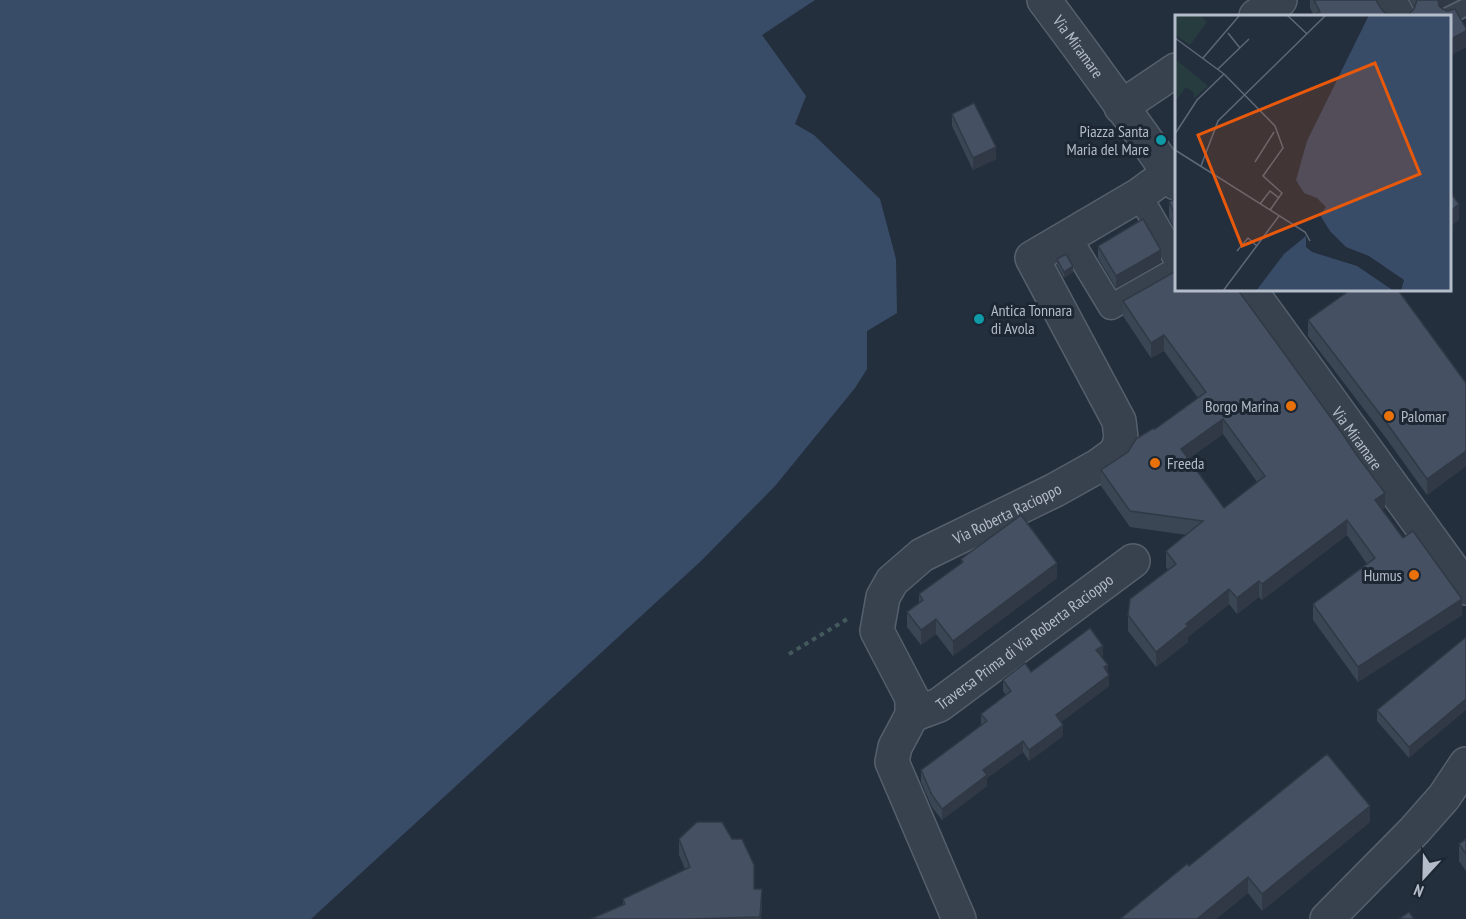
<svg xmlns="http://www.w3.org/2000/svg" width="1466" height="919" font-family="'PT Sans Narrow',sans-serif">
  <rect width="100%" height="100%" fill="#242f3e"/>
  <path fill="#394c67" d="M 0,0 L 815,0 L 762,35 L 806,96 L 795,124 L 814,135 L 880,199 L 896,259 L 897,313 L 867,331 L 867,369 L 855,388 L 775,486 L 701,561 L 311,919 L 0,919 Z"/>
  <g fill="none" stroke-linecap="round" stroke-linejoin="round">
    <g stroke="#565f6c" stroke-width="20">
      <path id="service" d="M 1448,16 L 1466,7"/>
    </g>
    <g stroke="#565f6c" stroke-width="27">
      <g id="pedestrian">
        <path d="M 1139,195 L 1176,259"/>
        <path d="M 1068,236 L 1111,307 L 1176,270"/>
      </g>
    </g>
    <g stroke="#565f6c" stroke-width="36">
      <g id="minor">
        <path id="s1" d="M 1044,0 C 1089,60 1133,121 1176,183"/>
        <path d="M 1389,0 L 1398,16"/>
        <path d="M 1256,16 L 1280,0"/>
        <path d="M 1121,107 L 1176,70"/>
        <path id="s2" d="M 1250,290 L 1466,588"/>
        <path id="s3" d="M 912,715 L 939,705 L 1133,561"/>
        <path id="s4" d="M 959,919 L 892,762 L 895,747 L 912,715 L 912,698 L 877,631 L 883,597 L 892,581 L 922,555 L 1055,490 L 1098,466 L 1117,452 L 1121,438 L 1119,421 L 1032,258 L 1139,195 L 1169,173"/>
      </g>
    </g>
    <g stroke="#565f6c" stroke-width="36">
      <path id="tertiary" d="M 1327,919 L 1414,831 L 1444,797 L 1466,764"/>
    </g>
    <path stroke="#44595c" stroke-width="4" stroke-dasharray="4.5 4.5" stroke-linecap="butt" d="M 789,654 L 849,618"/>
    <use href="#service" stroke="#38414e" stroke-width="16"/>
    <use href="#pedestrian" stroke="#38414e" stroke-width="24"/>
    <use href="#minor" stroke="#38414e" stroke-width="33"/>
    <use href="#tertiary" stroke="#38414e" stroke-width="33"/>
  </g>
  <g fill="#3b4654" fill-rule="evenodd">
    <path d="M 1310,0 L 1376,0 L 1314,16 L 1310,8 Z"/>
    <path d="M 1410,0 L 1457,0 L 1441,8 L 1447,11 L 1455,9 L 1466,28 L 1466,47 L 1449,56 L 1449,16 L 1407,16 L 1415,8 Z"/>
    <path d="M 952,114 L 996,159 L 973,170 L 952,126 Z"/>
    <path d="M 1176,198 L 1176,231 L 1169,218 L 1169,202 Z"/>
    <path d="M 1098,246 L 1161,262 L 1116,288 L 1098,258 Z"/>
    <path d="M 1057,259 L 1073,272 L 1064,278 L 1057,265 Z"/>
    <path d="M 1123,301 L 1385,508 L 1382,510 L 1403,538 L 1462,615 L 1358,682 L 1313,620 L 1313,604 L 1367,564 L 1347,535 L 1262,600 L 1259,597 L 1237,614 L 1229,604 L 1188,637 L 1188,642 L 1156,667 L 1128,631 L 1128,615 L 1168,570 L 1166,567 L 1166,551 L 1187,535 L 1130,527 L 1101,486 L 1101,470 L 1128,452 L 1155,429 L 1198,398 L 1164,351 L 1151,358 L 1123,316 ZM 1223,434 L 1257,482 L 1224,508 L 1188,459 Z"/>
    <path d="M 1308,320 L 1466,383 L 1466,466 L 1427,495 L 1386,438 L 1308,336 Z"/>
    <path d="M 961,559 L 1057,578 L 953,656 L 936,634 L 921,645 L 907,627 L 907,612 L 919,603 L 919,594 L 961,564 Z"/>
    <path d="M 1466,637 L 1409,758 L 1377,721 L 1377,710 Z"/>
    <path d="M 1102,657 L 1108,672 L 1109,686 L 1061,722 L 1063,736 L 1029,761 L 1023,752 L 987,778 L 987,786 L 942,820 L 932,807 L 921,782 L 921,770 L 981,725 L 981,714 L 1006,695 L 1003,691 L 1003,680 L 1031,672 L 1103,657 Z"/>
    <path d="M 1370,822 L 1262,911 L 1248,893 L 1216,919 L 1120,919 L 1189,866 Z"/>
    <path d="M 679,839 L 754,889 L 762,905 L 761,919 L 591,919 L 623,905 L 623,899 L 685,869 L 679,855 Z"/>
    <path d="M 1466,839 L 1466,871 L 1459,861 L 1459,844 Z"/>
  </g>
  <g fill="#303945">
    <path d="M 1438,0 L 1457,0 L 1443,7 L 1440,10 Z"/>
    <path d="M 1466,31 L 1466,47 L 1449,56 L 1449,40 Z"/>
    <path d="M 996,147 L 996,159 L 973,170 L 973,158 Z"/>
    <path d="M 1459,204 L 1459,220 L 1449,228 L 1449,212 Z"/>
    <path d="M 1161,250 L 1161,262 L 1116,288 L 1116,276 Z"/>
    <path d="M 1073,266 L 1073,272 L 1064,278 L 1064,272 Z"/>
    <path d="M 1164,335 L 1164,351 L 1151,358 L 1151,343 Z"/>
    <path d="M 1223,419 L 1223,434 L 1181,464 L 1181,449 Z"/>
    <path d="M 1466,451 L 1466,466 L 1427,495 L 1427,479 Z"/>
    <path d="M 1385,493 L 1385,508 L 1375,515 L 1375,500 Z"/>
    <path d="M 1347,520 L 1347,535 L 1262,600 L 1262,584 Z"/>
    <path d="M 1057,563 L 1057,578 L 953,656 L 953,641 Z"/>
    <path d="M 1259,581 L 1259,597 L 1237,614 L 1237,598 Z"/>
    <path d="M 1229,589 L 1229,604 L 1188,637 L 1188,642 L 1156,667 L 1156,652 L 1186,624 Z"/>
    <path d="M 1462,599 L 1462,615 L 1358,682 L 1358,667 Z"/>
    <path d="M 936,619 L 936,634 L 921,645 L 921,630 Z"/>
    <path d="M 1103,646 L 1103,657 L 1096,662 L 1096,650 Z"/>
    <path d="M 1108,665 L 1108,676 L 1109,675 L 1109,686 L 1056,726 L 1056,715 Z"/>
    <path d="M 1466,699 L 1466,710 L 1409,758 L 1409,747 Z"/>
    <path d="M 1063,725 L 1063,736 L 1029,761 L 1029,750 Z"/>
    <path d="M 1023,741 L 1023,752 L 987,778 L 987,786 L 942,820 L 942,809 L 983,770 Z"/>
    <path d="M 1370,806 L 1370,822 L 1262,911 L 1262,894 Z"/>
    <path d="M 1248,877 L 1248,893 L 1216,919 L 1197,919 Z"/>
  </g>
  <g fill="#455162" stroke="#303945" stroke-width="1.5" fill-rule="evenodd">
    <path d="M 1314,0 L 1376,0 L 1382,10 L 1389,16 L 1312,16 L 1320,12 Z"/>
    <path d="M 1417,0 L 1438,0 L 1439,6 L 1443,9 L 1447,11 L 1455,9 L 1466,28 L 1466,31 L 1449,40 L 1449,16 L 1407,16 L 1414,9 Z"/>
    <path d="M 974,103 L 996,147 L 973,158 L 952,114 Z"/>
    <path d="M 1449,191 L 1459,204 L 1449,212 Z"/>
    <path d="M 1176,198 L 1176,216 L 1169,202 Z"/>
    <path d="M 1143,219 L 1161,250 L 1116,276 L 1098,246 Z"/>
    <path d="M 1066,254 L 1073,266 L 1064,272 L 1057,259 Z"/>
    <path d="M 1176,271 L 1176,290 L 1238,290 L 1342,433 L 1356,454 L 1385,493 L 1375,500 L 1403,538 L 1413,531 L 1462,599 L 1358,667 L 1313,604 L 1375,558 L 1347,520 L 1262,584 L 1259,581 L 1237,598 L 1229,589 L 1186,624 L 1188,626 L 1156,652 L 1128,615 L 1130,599 L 1176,564 L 1166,551 L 1203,521 L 1130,511 L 1101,470 L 1128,452 L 1136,439 L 1152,429 L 1155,429 L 1206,392 L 1164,335 L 1151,343 L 1123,301 ZM 1223,419 L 1265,476 L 1224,508 L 1181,449 Z"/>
    <path d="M 1350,290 L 1398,290 L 1466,383 L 1466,451 L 1427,479 L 1386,422 L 1308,320 Z"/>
    <path d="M 1021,515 L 1057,563 L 953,641 L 936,619 L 921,630 L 907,612 L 923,600 L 919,594 L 963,562 L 961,559 Z"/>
    <path d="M 1090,628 L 1103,646 L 1096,650 L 1108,665 L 1104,667 L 1109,675 L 1056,715 L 1063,725 L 1029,750 L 1023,741 L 983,770 L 987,775 L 942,809 L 932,795 L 921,770 L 987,721 L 981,714 L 1011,691 L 1003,680 L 1025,663 L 1031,672 Z"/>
    <path d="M 1466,637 L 1466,699 L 1409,747 L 1377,710 Z"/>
    <path d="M 1327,754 L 1370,806 L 1262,894 L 1248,877 L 1197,919 L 1120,919 L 1187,864 L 1189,866 Z"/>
    <path d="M 697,822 L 722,822 L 732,839 L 742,839 L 754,865 L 754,889 L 762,889 L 760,917 L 689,919 L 591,919 L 625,904 L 623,899 L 690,867 L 679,839 Z"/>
    <path d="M 1466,839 L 1466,854 L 1459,844 Z"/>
    <path d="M 1409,912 L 1414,919 L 1399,919 Z"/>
  </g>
  <g fill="#0f9aa8" stroke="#1d2633" stroke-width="2">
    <circle cx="1161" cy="140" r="6"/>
    <circle cx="979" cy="319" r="6"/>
  </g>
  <g fill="#e8710a" stroke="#1d2633" stroke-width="2">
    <circle cx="1291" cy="406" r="6"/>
    <circle cx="1389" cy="416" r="6"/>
    <circle cx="1155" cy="463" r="6"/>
    <circle cx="1414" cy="575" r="6"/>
  </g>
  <g text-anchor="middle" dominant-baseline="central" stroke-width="6" stroke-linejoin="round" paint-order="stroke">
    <g font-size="16" fill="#b4bcc9" stroke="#1d2633">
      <text stroke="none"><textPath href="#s1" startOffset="58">Via Miramare</textPath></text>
      <text stroke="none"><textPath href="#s2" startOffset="183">Via Miramare</textPath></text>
      <text stroke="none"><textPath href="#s4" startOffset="502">Via Roberta Racioppo</textPath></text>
      <text stroke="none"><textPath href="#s3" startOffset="135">Traversa Prima di Via Roberta Racioppo</textPath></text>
    </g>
    <g font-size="16" fill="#b4bcc9" stroke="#1d2633" text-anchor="end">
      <text x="1149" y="131">Piazza Santa<tspan x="1149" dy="18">Maria del Mare</tspan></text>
      <text x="991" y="310" text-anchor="start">Antica Tonnara<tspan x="991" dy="18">di Avola</tspan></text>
      <text x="1279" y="406">Borgo Marina</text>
      <text x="1401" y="416" text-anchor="start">Palomar</text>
      <text x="1167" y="463" text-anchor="start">Freeda</text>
      <text x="1402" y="575">Humus</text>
    </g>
  </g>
  <g transform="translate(1175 15)">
    <rect width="276" height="276" fill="#242f3e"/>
    <path d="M 0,0 L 25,0 L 32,7 L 15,30 L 0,20 ZM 0,44 L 33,71 L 19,83 L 19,78 L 11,72 L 0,87 Z" fill="#263c3f"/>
    <path d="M 194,0 L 276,0 L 276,276 L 226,276 L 229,265 L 194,241 L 171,232 L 155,216 L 145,200 L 151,192 L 142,183 L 129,178 L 121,165 L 132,126 ZM 131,221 L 131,232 L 137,237 L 182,251 L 219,276 L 81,276 L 109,239 Z" fill="#394c67"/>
    <path fill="none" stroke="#5e6776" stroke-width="1.5" d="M 112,0 L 132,19M 53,18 L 65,33M 0,23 L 49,59 L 100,111 L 108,133 L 88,161 L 107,178 L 95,195M 28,43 L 64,1M 43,54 L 74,24M 0,119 L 22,85 L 49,59M 0,135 L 130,217 L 135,226M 80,147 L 99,117M 26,151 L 43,106 L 151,0M 85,189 L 95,176 L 104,183M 62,236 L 73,223 L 82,231M 48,276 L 104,201"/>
    <path fill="#e8590c" fill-opacity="0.15" stroke="#e8590c" stroke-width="3" d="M 200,48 L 245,159 L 67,231 L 23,120 Z"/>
    <rect width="276" height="276" fill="none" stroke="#b4bcc9" stroke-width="3"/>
  </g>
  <g transform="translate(1424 877) rotate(202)" stroke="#1d2633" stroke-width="4.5" paint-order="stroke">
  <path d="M0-4.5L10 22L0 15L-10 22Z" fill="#b4bcc9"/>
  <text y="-9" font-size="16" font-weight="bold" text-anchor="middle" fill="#b4bcc9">N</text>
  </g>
</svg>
